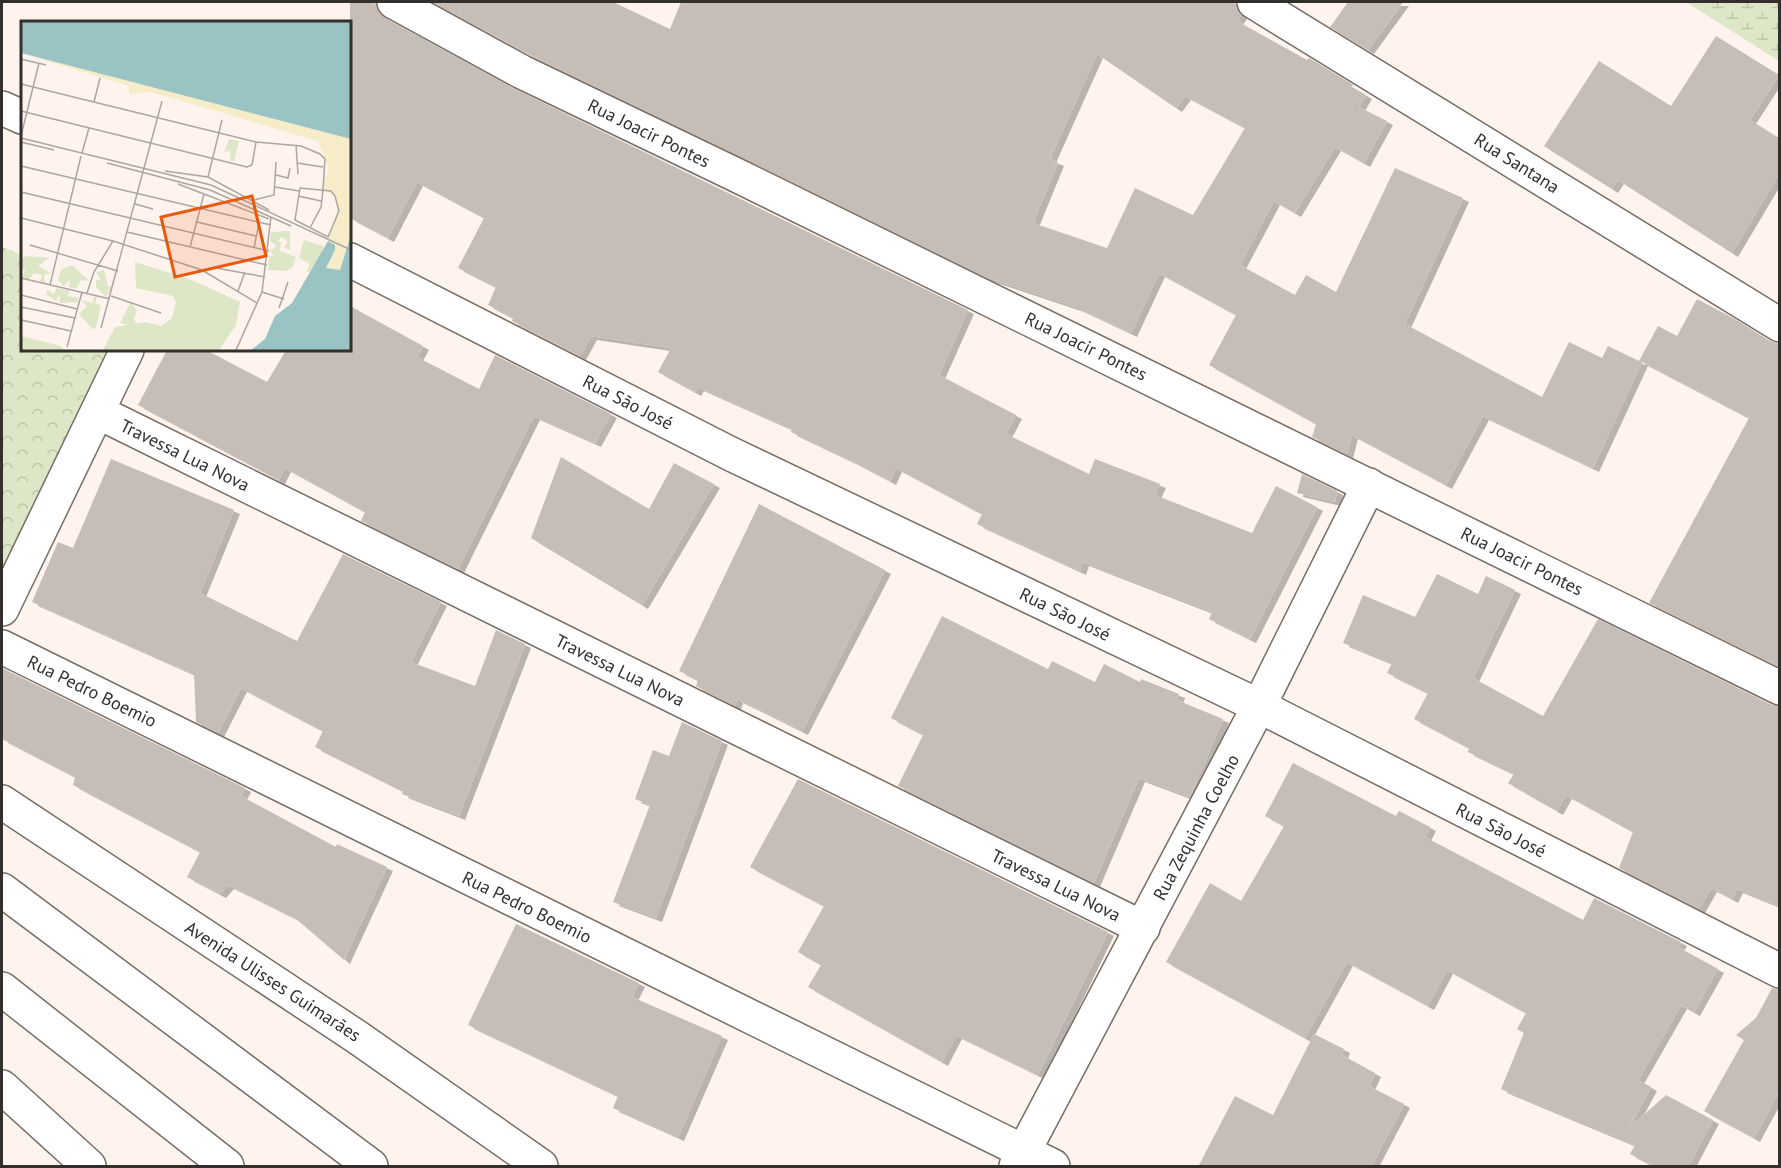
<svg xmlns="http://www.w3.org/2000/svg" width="1781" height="1168" font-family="'PT Sans',sans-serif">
  <defs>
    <pattern id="forest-crowns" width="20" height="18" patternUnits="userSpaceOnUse" patternTransform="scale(1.5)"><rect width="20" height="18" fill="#dde6c6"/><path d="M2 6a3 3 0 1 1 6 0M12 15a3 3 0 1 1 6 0" fill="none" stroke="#bec6aa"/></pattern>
    <pattern id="wetland-marsh" width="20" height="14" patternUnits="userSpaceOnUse" patternTransform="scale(1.5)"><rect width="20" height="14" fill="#dde6c6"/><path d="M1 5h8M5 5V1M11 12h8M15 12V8" fill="none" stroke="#bec6aa"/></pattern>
    <filter id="shadow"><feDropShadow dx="6" dy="4" stdDeviation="0" flood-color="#0004"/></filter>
  </defs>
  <rect width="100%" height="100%" fill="#fef3ed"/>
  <path fill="url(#forest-crowns)" d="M 2,247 L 22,255 L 22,350 L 122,350 L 2,590 Z"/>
  <path fill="url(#wetland-marsh)" d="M 1686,2 L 1779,2 L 1779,61 Z"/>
  <g fill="#c7bdb7" fill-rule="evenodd" filter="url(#shadow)">
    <path d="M 350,2 L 375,2 L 378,11 L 385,18 L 513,88 L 968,310 L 939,375 L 1016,415 L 1006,434 L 1089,474 L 1095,459 L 1160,484 L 1155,495 L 1252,533 L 1276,486 L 1317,507 L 1250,639 L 1209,619 L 1212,612 L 1083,562 L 1080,571 L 977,524 L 982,514 L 896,468 L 890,481 L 852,461 L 791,432 L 792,429 L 698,387 L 695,392 L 658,372 L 671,348 L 591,336 L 580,356 L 512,321 L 513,318 L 488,305 L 496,287 L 458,268 L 484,218 L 417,182 L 388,238 L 350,218 Z"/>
    <path d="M 432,2 L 613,2 L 670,29 L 681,2 L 1235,2 L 1237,10 L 1241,15 L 1237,21 L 1307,60 L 1309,58 L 1347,81 L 1345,83 L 1366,95 L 1359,107 L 1387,121 L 1364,163 L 1335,147 L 1295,213 L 1274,201 L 1240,265 L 1295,295 L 1306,275 L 1336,292 L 1395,168 L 1463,198 L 1405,324 L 1542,397 L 1569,342 L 1602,358 L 1608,346 L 1639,361 L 1658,326 L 1677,336 L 1697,299 L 1733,318 L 1770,341 L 1779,344 L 1779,667 L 1649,603 L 1749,418 L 1642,362 L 1593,468 L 1483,416 L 1446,485 L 1352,435 L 1347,454 L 1312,437 L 1316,424 L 1209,365 L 1236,315 L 1159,273 L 1131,333 L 1078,308 L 988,278 L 531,55 ZM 1097,54 L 1176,108 L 1185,96 L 1245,128 L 1193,215 L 1135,188 L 1107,248 L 1033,223 L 1058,162 L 1050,159 Z"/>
    <path d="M 1348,2 L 1403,2 L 1368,50 L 1330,27 Z"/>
    <path d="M 1716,36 L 1779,75 L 1750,120 L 1779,138 L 1779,174 L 1732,253 L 1618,180 L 1612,189 L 1544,146 L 1599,61 L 1671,106 Z"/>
    <path d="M 350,306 L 423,346 L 417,357 L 479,389 L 495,355 L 611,414 L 595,443 L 534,416 L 458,569 L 361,521 L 365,512 L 285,468 L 279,480 L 138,405 L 167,350 L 206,350 L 267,382 L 286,350 L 350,350 Z"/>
    <path d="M 561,457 L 649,509 L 674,463 L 714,484 L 642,605 L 531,538 Z"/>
    <path d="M 111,459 L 234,510 L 200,593 L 297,641 L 343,554 L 441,602 L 411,662 L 475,686 L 496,630 L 525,644 L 459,816 L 402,794 L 403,791 L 315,747 L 323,731 L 241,688 L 218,733 L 196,722 L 194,674 L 32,602 L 58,542 L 73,548 Z"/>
    <path d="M 1302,474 L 1337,491 L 1335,502 L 1297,493 Z"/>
    <path d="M 759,504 L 885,570 L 802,731 L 737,699 L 735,706 L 696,686 L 698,680 L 679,671 Z"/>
    <path d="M 1437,574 L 1478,594 L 1486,576 L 1515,590 L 1473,678 L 1543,716 L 1598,619 L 1772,705 L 1779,706 L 1779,906 L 1737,889 L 1732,899 L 1711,888 L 1699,909 L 1619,868 L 1633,832 L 1566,795 L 1557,811 L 1508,783 L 1514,774 L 1468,752 L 1469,748 L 1414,719 L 1428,693 L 1387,673 L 1392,663 L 1343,643 L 1363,595 L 1415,617 Z"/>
    <path d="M 942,616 L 1048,669 L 1052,661 L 1095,682 L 1104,664 L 1140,682 L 1141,679 L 1179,694 L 1177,700 L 1223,719 L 1190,797 L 1139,778 L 1094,883 L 898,786 L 923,735 L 891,718 Z"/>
    <path d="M 2,668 L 245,788 L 241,796 L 336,847 L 337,844 L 387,867 L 344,960 L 295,918 L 228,885 L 220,894 L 187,877 L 200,852 L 73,785 L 75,777 L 2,739 Z"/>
    <path d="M 682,722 L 722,741 L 656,918 L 613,902 L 650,805 L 635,799 L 653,750 L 669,756 Z"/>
    <path d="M 1293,763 L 1396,816 L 1399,811 L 1430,827 L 1425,837 L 1583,920 L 1594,898 L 1681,942 L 1678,947 L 1718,969 L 1694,1012 L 1681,1005 L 1638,1080 L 1651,1087 L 1629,1128 L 1666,1095 L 1713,1120 L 1688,1167 L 1655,1167 L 1630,1154 L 1635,1145 L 1501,1089 L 1524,1033 L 1517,1029 L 1526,1013 L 1447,970 L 1428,1006 L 1347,962 L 1305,1038 L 1166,962 L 1210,883 L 1241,901 L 1284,826 L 1265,816 Z"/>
    <path d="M 798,779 L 1108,932 L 1038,1075 L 956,1035 L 942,1062 L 808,987 L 821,965 L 798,952 L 824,906 L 750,867 Z"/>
    <path d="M 516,924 L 639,983 L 632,997 L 722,1036 L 678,1137 L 613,1108 L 618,1096 L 468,1025 Z"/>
    <path d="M 1772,988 L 1779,989 L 1779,1092 L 1754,1138 L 1704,1111 L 1744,1040 L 1736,1035 L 1756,1018 Z"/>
    <path d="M 1314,1034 L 1344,1049 L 1342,1055 L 1375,1073 L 1369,1086 L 1404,1104 L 1371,1167 L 1198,1167 L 1235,1096 L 1273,1115 Z"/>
  </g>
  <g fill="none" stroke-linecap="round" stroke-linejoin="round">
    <g stroke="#766d67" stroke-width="36">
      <g id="street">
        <path d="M 394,2 L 522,72 L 730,172 L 1780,688"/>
        <path d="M 1254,2 L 1780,325"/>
        <path d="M 2,108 L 22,117"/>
        <path d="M 350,260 L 731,454 L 1259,706 L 1780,971"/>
        <path d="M 98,412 L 1143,928"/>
        <path d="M 2,609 L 127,350"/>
        <path d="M 2,647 L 1053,1166"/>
        <path d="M 1016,1166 L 1259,706 L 1369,485"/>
      </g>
    </g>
    <g stroke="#766d67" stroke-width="36">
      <g id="secondary">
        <path d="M 2,802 L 357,1037 L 541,1166"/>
        <path d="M 2,1087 L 89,1166"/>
      </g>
    </g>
    <g stroke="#766d67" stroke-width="36">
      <g id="primary">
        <path d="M 2,890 L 371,1166"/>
        <path d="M 2,989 L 227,1166"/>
      </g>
    </g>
    <use href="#street" stroke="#fff" stroke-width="33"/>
    <use href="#secondary" stroke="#fff" stroke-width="33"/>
    <use href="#primary" stroke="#fff" stroke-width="33"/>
  </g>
  <g text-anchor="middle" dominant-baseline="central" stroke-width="6" stroke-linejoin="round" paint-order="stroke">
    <g font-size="18" fill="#332f2c" stroke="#fff">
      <text transform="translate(649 133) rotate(26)">Rua Joacir Pontes</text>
      <text transform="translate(1517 163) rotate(32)">Rua Santana</text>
      <text transform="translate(1086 346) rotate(26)">Rua Joacir Pontes</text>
      <text transform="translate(628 402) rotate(27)">Rua São José</text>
      <text transform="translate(185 455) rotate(26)">Travessa Lua Nova</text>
      <text transform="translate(1522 561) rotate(26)">Rua Joacir Pontes</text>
      <text transform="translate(1065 614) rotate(26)">Rua São José</text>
      <text transform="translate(620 670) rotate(26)">Travessa Lua Nova</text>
      <text transform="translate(92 691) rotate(26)">Rua Pedro Boemio</text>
      <text transform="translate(1196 827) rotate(-62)">Rua Zequinha Coelho</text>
      <text transform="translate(1501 830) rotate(27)">Rua São José</text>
      <text transform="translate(1056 885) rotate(26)">Travessa Lua Nova</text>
      <text transform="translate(527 907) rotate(26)">Rua Pedro Boemio</text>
      <text transform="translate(273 981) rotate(33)">Avenida Ulisses Guimarães</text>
    </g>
  </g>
  <g transform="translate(21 21)">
    <rect width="330" height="330" fill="#fef3ed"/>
    <path d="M 208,118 L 218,120 L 213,140 L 209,140 L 210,130 L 203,131 ZM 269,210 L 269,229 L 263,226 L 267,221 L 261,216 L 256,220 L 260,221 L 259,230 L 275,236 L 272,246 L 266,250 L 247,249 L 248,235 L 253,235 L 249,230 L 256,225 L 249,220 L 250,211 ZM 283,219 L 302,225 L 301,235 L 288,251 L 285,251 L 289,243 L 278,237 ZM 7,235 L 28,237 L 17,245 L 30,252 L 23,254 L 24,262 L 19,261 L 21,254 L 13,252 L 8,259 L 2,257 L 4,248 L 0,247 L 0,237 ZM 51,244 L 68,260 L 60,259 L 55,268 L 48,266 L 49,258 L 43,265 L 37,259 L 40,249 ZM 83,249 L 87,265 L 91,266 L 89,271 L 83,269 L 89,272 L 84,275 L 75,266 L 75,259 L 80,259 L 75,251 ZM 36,267 L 49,270 L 46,275 L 57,277 L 57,281 L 39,282 L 38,273 L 35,280 L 25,273 L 27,269 L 33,273 ZM 73,276 L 76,276 L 74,283 L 80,284 L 75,307 L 71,308 L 58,293 L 66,285 L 60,279 L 72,282 ZM 110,281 L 116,290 L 113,297 L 116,306 L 99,302 Z" fill="#dde6c6"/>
    <path d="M 114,241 L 173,260 L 219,281 L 215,304 L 198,329 L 82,329 L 94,306 L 124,301 L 140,305 L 151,297 L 155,282 L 152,275 L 115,267 ZM 0,315 L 40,325 L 43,329 L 0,329 Z" fill="#dde6c6"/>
    <path d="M 0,32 L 330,118 L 330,214 L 319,249 L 305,247 L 312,235 L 307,220 L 316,189 L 314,175 L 300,167 L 308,148 L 297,120 L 130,71 L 108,73 L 108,65 Z" fill="#f6ecc7"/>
    <path d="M 0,1 L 330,1 L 330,118 L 0,32 ZM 330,214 L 330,329 L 230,329 L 244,318 L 254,295 L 271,282 L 307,220 L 314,224 L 314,229 L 305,247 L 319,249 Z" fill="#9ac4c4"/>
    <path fill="none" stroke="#ada5a0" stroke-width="1.5" d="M 0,38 L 25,44M 0,63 L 235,121 L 280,125 L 299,133 L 304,138 L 302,169 L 300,186 L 289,207M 73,81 L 79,57M 0,90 L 226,146 L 231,144 L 235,121M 0,115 L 18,42M 0,117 L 190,164 L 330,229M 0,121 L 33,129M 275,124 L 277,153M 61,132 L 68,107M 86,142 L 189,169 L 270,205M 276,142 L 302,146M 0,145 L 250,204M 144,150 L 187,156 L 248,189M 255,154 L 267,157 L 269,147M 187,156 L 201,99M 157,163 L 248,198M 254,166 L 278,170M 279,167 L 310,170 L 314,175 L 318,190 L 307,216 L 274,199 ZM 0,171 L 248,230M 277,175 L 300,180M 233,179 L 253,174 L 255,141M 114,183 L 132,188M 0,197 L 92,220 L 181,249 L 236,282M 176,201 L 235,215M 106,211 L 246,244M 9,224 L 97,250M 169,226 L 183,173M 233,227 L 238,202M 195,247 L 244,256M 0,257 L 89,278M 29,264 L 60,135M 217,270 L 224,251M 241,271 L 263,278M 66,272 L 73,251 L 92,220M 0,274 L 56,288M 90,275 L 140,292M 0,286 L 54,297M 258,287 L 267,261M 0,299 L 50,310M 80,307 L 141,80M 46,326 L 61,271M 215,329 L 241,271 L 250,196"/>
    <path fill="#e8590c" fill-opacity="0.15" stroke="#e8590c" stroke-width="3" d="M 231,175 L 245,235 L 154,256 L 140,196 Z"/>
    <rect width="330" height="330" fill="none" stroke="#332f2c" stroke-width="3"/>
  </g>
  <rect width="1781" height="1168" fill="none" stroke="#332f2c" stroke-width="6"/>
</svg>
